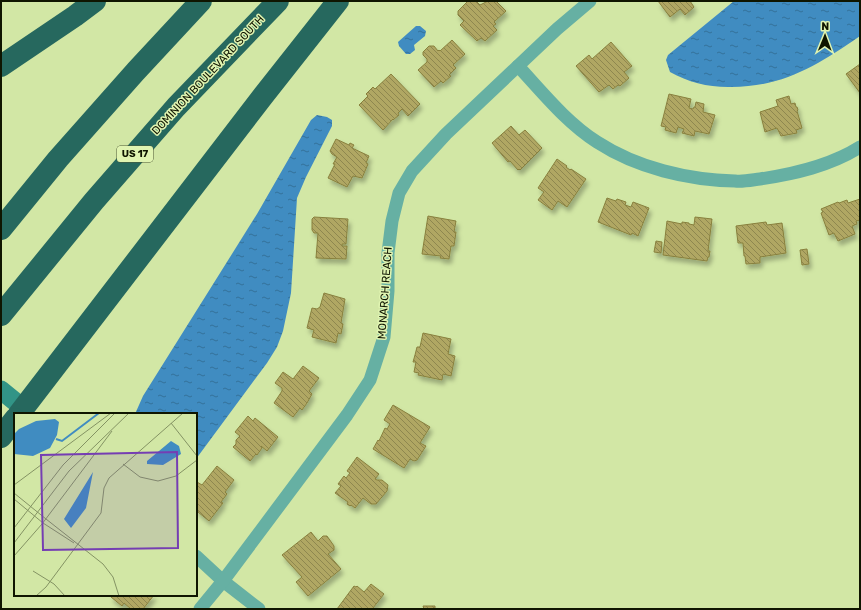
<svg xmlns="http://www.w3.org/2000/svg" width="861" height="610" font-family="Rubik,sans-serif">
  <defs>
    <pattern id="water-ripples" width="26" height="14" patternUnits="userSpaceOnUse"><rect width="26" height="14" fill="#408cc1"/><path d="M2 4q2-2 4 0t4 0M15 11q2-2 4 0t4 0" fill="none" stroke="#34719a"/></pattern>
    <pattern id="building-back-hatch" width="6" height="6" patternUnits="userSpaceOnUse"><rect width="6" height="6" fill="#b0a764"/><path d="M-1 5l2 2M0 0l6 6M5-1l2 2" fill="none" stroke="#8e8750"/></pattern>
    <filter id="shadow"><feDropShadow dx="2.5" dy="4.5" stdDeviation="2" flood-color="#0004"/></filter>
  </defs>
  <rect width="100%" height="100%" fill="#d2e7a5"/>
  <g fill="url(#water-ripples)">
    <path d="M 734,1 L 860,1 L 860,36 C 818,65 782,88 728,87 C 707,87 688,82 670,72 L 666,60 L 668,55 Z"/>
    <path d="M 416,26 L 420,26 L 426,31 L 425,36 L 414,45 L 415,50 L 410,54 L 406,54 L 399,46 L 398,42 Z"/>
    <path d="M 317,115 L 327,117 L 332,120 L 332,126 L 306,177 L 297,198 L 291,293 L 283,331 L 277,347 L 267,363 L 196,459 L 196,414 L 135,414 L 143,396 L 257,214 L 311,120 Z"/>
  </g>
  <g fill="url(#building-back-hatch)" stroke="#88803d" filter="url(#shadow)">
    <path d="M 468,1 L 476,1 L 480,5 L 488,1 L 496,1 L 506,11 L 494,22 L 496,24 L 493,26 L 497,30 L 485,41 L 481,38 L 477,41 L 460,25 L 464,21 L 458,15 L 458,11 Z"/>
    <path d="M 658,1 L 690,1 L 694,7 L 685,15 L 680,9 L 670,17 Z"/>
    <path d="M 452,40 L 465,54 L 453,65 L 456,68 L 449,75 L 451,76 L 443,83 L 441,81 L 434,87 L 418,70 L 427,62 L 427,59 L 423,55 L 423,52 L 429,46 L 434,46 L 438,51 L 439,50 L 440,51 Z"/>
    <path d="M 611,42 L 632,66 L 624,72 L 629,78 L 620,86 L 618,85 L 613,89 L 609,85 L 599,92 L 576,66 L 589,55 L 592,59 Z"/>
    <path d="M 860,64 L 860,93 L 846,74 Z"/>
    <path d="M 391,74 L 420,104 L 408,116 L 402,109 L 398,113 L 399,115 L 393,120 L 393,119 L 383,130 L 359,105 L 368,96 L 366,94 L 373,87 L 375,89 Z"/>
    <path d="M 669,94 L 691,99 L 689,108 L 693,109 L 694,107 L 695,107 L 696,102 L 704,104 L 703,112 L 715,115 L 709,134 L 695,131 L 694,136 L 682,133 L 684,129 L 678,127 L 676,133 L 665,130 L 666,127 L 661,126 Z"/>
    <path d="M 789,96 L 791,104 L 795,103 L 796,107 L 797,107 L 798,110 L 797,111 L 802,128 L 796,130 L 797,133 L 781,136 L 777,128 L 765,132 L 760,112 L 778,106 L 776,100 Z"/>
    <path d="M 511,126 L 519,135 L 525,130 L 542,148 L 520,170 L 519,169 L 518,170 L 510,161 L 508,162 L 492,143 Z"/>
    <path d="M 336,139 L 349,145 L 350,143 L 354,145 L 352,148 L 369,156 L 366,163 L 368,164 L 362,178 L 353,176 L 347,187 L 328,178 L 335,164 L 333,164 L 337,157 L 332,154 L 330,151 Z"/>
    <path d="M 557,159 L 567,166 L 566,167 L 570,170 L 571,169 L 586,179 L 567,207 L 558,201 L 552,210 L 538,200 L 544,192 L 538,188 Z"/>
    <path d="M 607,198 L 616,201 L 617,199 L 626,202 L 625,205 L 631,207 L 633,202 L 649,208 L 638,236 L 632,233 L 631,235 L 598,222 Z"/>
    <path d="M 860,199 L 860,220 L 856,221 L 857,224 L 852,226 L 855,234 L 838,241 L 834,233 L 829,235 L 821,213 L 823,212 L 821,209 L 838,202 L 839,203 L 847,200 L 848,203 Z"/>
    <path d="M 428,216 L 456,221 L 454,232 L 456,232 L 454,246 L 451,246 L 449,259 L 440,258 L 441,256 L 422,254 Z"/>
    <path d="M 314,217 L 348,219 L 346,244 L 342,244 L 342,246 L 347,246 L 346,259 L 316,258 L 318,233 L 314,233 L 312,230 L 312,219 Z"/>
    <path d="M 695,217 L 712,219 L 708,251 L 710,251 L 709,257 L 708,257 L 707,261 L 663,255 L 667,221 L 682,224 L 682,222 L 689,223 L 689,224 L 694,225 Z"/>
    <path d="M 766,222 L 767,225 L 782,223 L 786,253 L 760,257 L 760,263 L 746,264 L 745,256 L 744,256 L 743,243 L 738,243 L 736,226 Z"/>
    <path d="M 656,241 L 662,242 L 661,253 L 654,252 Z"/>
    <path d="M 807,249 L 809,264 L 802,265 L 800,250 Z"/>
    <path d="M 324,293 L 345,299 L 341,323 L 343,324 L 341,334 L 338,333 L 336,343 L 312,337 L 314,330 L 307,328 L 312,308 L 317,309 L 320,307 Z"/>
    <path d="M 423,333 L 451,339 L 448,354 L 455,356 L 451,376 L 443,374 L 442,380 L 418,375 L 419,373 L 414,372 L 416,362 L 413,362 L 415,355 L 417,347 L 420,347 Z"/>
    <path d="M 303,366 L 319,378 L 309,391 L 312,394 L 307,403 L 302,410 L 300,408 L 293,417 L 274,403 L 282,391 L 282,388 L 275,383 L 283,372 L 293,379 Z"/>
    <path d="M 393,405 L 430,427 L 420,443 L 426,446 L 417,460 L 414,461 L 410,459 L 404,468 L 373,449 L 378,440 L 379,441 L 385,428 L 387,429 L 390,424 L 384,420 Z"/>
    <path d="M 248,416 L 253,421 L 255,418 L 278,437 L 267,451 L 261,446 L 262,448 L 257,455 L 256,454 L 250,461 L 233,447 L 236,444 L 236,440 L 240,436 L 235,432 Z"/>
    <path d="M 357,457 L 379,474 L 375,479 L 377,480 L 382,480 L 388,485 L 387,491 L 376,504 L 371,504 L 363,498 L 355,508 L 351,505 L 350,506 L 347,504 L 348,502 L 335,493 L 341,486 L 338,484 L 344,476 L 346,478 L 350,473 L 347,471 Z"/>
    <path d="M 217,466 L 234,480 L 225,492 L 227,494 L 221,502 L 223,503 L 209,521 L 198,512 L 198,511 L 196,509 L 196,483 L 197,482 L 202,485 Z"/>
    <path d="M 311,532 L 318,541 L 323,536 L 327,536 L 334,546 L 334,550 L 328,554 L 341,569 L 308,596 L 296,582 L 302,577 L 282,555 Z"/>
    <path d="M 371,584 L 384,594 L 373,608 L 375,609 L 337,609 L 354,586 L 356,587 L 357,586 L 364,592 Z"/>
    <path d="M 112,595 L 154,595 L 143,609 L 131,609 L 124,603 L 122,606 L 111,597 Z"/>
    <path d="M 423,606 L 435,606 L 435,609 L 424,609 Z"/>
  </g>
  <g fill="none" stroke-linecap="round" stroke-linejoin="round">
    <g stroke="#66b0a3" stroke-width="13">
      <path d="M 518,66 C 543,93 566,122 597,142 C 637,168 688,180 735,181 C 743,182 752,180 760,179 C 794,174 830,166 860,147"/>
      <path d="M 196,556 L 223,581 L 259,609"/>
      <path d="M 200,609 L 223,581 L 347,415 L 370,380 L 384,337 L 388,291 L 388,253 L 392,221 L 399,193 L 412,171 L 446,134 L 557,29 L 590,1"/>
    </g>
    <path stroke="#329486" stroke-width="19" d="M 1,390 L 23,408"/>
    <g stroke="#26685e" stroke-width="22">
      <path d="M 1,66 L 75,16 L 95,1"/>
      <path d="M 1,229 L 58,159 L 136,71 L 201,1"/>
      <path d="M 1,315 L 94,201 L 176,107 L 278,1"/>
      <path d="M 19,414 L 263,96 L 338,1"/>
      <path d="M 1,437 L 15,419"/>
    </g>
  </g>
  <g text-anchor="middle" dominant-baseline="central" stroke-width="3" stroke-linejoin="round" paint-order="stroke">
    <rect fill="#e0f4b1" stroke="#4e5835" stroke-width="1" x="117" y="146" width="36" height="16" rx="3"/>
    <g font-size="10" font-weight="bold" fill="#0f1500">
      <text x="135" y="154">US 17</text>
    </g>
    <g font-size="11" fill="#0f1500" stroke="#e0f4b1">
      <text transform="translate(208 75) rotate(-47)">DOMINION BOULEVARD SOUTH</text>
      <text transform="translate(385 293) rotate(-86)">MONARCH REACH</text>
    </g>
  </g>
  <g transform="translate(14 413)">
    <rect width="183" height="183" fill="#d2e7a5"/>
    <path d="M 41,6 L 45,9 L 43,22 L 36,35 L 19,43 L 0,41 L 0,21 L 5,16 L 22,8 ZM 157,28 L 165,33 L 167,41 L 149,52 L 133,51 L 133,48 ZM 79,59 L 72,95 L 57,115 L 50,106 Z" fill="#408cc1"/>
    <path fill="none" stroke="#408cc1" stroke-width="2" d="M 42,26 L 48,28 L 85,0"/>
    <path fill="none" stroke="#849363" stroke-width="1" d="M 157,10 L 183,43M 109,51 L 126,64 L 144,68 L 162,63 L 183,47M 0,72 L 97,0M 0,80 L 32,106M 0,86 L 29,110M 32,106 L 89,151 L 99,164 L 105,183M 29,110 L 60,130M 0,115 L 49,52 L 101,0M 0,130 L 55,58 L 115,0M 0,143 L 28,111 L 98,18M 19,158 L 40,171 L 51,183M 22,183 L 32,174 L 87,100 L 90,75 L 95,65 L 169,0"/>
    <path fill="#753db3" fill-opacity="0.15" stroke="#753db3" stroke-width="2" d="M 163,39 L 164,135 L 29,137 L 27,42 Z"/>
    <rect width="183" height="183" fill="none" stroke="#0f1500" stroke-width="2"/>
  </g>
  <rect width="861" height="610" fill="none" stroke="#0f1500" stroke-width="4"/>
  <g transform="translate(825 36) rotate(1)" stroke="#e0f4b1" stroke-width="3" paint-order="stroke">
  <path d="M0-3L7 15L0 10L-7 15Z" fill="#0f1500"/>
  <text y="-6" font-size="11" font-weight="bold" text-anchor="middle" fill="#0f1500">N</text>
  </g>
</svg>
